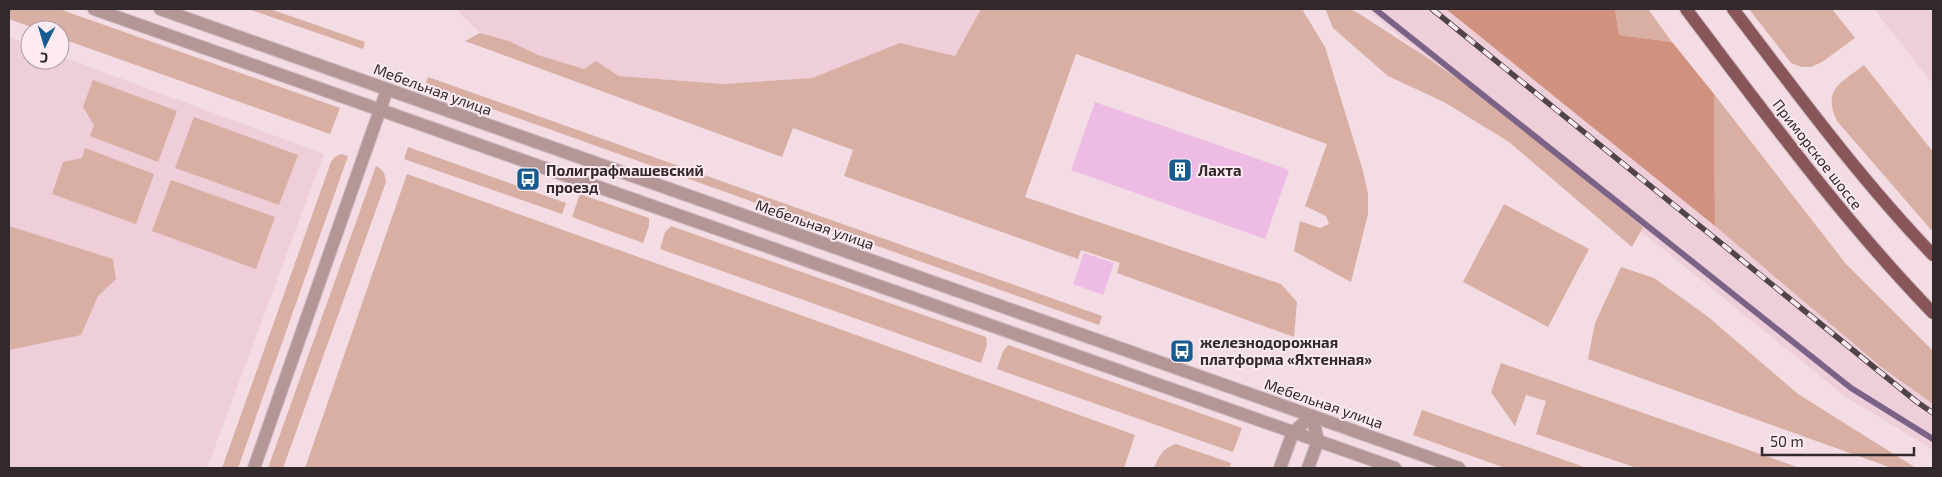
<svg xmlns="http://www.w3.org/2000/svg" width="1942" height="477" font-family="'Exo 2',sans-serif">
  <rect width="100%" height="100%" fill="#f3dce4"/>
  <g fill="#edced9">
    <path d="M 456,9 L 981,9 L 955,56 L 900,43 L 812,78 L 723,84 L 619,76 L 596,61 L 584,69 L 538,55 L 509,41 L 480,33 Z"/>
    <path d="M 1366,9 L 1446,9 L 1715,226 L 1880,366 L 1933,404 L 1933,450 L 1846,397 Z"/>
    <path d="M 1874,9 L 1933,9 L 1933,84 L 1892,32 Z"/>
    <path d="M 9,37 L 30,45 L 30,60 L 60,60 L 60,56 L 324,154 L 207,468 L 9,468 Z"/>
  </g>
  <g fill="#d8afa2">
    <path d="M 9,9 L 59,9 L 340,108 L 330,134 L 60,38 L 60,30 L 39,30 L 9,19 Z"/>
    <path d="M 248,9 L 270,9 L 365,42 L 363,49 Z"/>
    <path d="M 981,9 L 1302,9 L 1325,47 L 1363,171 L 1368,194 L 1368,214 L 1351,282 L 1294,251 L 1300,221 L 1320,228 L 1329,224 L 1326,216 L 1305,206 L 1327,144 L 1076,54 L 1025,197 L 1281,284 L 1297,302 L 1294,337 L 1117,273 L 1120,263 L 1081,250 L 1078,259 L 844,176 L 853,150 L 793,128 L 782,157 L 465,41 L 480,33 L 509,41 L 538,55 L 584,69 L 596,61 L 619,76 L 723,84 L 812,78 L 900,43 L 955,56 Z"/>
    <path d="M 1326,9 L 1350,9 L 1358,13 L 1426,57 L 1475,91 L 1643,227 L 1632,247 L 1509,142 L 1444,102 L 1388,76 L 1333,28 L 1326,11 Z"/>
    <path d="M 1615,9 L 1648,9 L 1672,42 L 1619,35 Z"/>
    <path d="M 1749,9 L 1832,9 L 1855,38 L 1822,62 L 1811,67 L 1802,67 L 1791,63 Z"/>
    <path d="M 1864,65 L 1933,152 L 1933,232 L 1837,121 C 1822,89 1841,83 1864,65 Z"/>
    <path d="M 428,77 L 1102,316 L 1099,325 L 425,85 Z"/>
    <path d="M 93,80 L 177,111 L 158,162 L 90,136 L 94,125 L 83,107 Z"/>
    <path d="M 1714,94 L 1846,264 L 1933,351 L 1933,404 L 1880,366 L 1715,226 Z"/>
    <path d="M 194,117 L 298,155 L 279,205 L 175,168 Z"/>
    <path d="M 408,147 L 566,203 L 562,214 L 404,159 Z"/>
    <path d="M 85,148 L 154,174 L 136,224 L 52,194 L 63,162 L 82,158 Z"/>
    <path d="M 341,154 L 348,156 L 238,468 L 222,468 L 331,162 L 335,157 Z"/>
    <path d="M 376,166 C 383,170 385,173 386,182 L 283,468 L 268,468 Z"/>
    <path d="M 407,174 L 1135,435 L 1124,468 L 305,468 Z"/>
    <path d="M 171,180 L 275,217 L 256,269 L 152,231 Z"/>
    <path d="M 580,194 L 649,218 L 649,226 L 643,243 L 572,217 Z"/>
    <path d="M 1504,204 L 1589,249 L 1548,327 L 1463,282 Z"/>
    <path d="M 9,226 L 113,259 L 116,279 L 98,296 L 81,335 L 9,350 Z"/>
    <path d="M 671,226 L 986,337 L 987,345 L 981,363 L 660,249 L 665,232 Z"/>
    <path d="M 1621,267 L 1654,278 L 1707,316 L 1798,394 L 1916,468 L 1889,467 L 1588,359 L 1595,323 Z"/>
    <path d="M 1008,345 L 1242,428 L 1233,452 L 997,369 L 1003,351 Z"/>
    <path d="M 1501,363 L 1800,468 L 1637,468 L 1536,434 L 1546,401 L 1526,395 L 1515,426 L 1491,392 Z"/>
    <path d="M 1422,410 L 1587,468 L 1505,468 L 1413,435 Z"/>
    <path d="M 1176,444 L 1231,463 L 1230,468 L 1154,468 C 1159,456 1163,448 1176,444 Z"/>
  </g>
  <path fill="#d0927f" d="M 1446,9 L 1615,9 L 1619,35 L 1672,42 L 1714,94 L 1715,226 Z"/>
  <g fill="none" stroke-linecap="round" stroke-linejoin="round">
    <path stroke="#7a6387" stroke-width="6" d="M 1375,9 L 1851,388 L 1933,439"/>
  </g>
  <g fill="#eebbe5">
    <path d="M 1095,102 L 1289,170 L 1265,239 L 1071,170 Z"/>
    <path d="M 1084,253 L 1114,263 L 1103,295 L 1073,284 Z"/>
  </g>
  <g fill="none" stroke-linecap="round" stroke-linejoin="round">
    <g stroke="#ccb8bf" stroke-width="14">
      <path id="minor" d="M 254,468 L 387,90"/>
    </g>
    <g stroke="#ccb8bf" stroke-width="14">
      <g id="tertiary">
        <path d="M 94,9 L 1395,468"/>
        <path d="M 160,9 L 1459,468"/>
        <path d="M 1280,468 L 1293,432 L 1312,416"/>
        <path d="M 1308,468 L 1318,441 L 1312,416"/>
      </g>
    </g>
    <g stroke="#ccb8bf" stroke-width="14">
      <g id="primary">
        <path d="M 1686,9 C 1765,113 1842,219 1933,313"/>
        <path d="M 1733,9 C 1797,93 1860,179 1933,255"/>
      </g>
    </g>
    <use href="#minor" stroke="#b49697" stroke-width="12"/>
    <use href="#tertiary" stroke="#b49697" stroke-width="12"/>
    <use href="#primary" stroke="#885558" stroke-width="12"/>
    <g stroke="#4f4448" stroke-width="5.5">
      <path id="rail" d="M 1432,9 L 1917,402 L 1933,413"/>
    </g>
    <use href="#rail" stroke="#fdebf1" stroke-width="4" stroke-dasharray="11" stroke-linecap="butt"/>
  </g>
  <defs>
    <g id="building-square" transform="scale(1.25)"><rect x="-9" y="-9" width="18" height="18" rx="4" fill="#185b90" stroke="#fdebf1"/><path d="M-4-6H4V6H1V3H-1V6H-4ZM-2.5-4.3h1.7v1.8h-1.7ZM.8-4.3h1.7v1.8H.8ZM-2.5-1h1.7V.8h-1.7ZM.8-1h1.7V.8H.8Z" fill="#fff"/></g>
    <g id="bus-square" transform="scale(1.25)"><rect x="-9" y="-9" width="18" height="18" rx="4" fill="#185b90" stroke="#fdebf1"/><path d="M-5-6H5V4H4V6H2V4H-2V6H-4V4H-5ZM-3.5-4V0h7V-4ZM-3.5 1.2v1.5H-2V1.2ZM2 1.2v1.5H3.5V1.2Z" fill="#fff"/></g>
  </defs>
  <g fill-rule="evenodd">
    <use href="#building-square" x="1180" y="170"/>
    <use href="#bus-square" x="528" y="179"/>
    <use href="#bus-square" x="1182" y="351"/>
  </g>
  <g text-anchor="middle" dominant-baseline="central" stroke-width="4" stroke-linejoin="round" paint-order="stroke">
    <g font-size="15" fill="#31292c" stroke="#fdebf1">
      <text transform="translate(433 89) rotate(20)">Мебельная улица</text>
      <text transform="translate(1818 154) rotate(52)">Приморское шоссе</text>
      <text transform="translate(815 224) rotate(19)">Мебельная улица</text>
      <text transform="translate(1324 403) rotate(19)">Мебельная улица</text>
    </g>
    <g font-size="15" font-weight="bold" fill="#31292c" stroke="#fdebf1" text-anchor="start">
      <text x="546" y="170">Полиграфмашевский<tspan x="546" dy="17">проезд</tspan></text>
      <text x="1198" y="170">Лахта</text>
      <text x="1200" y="342">железнодорожная<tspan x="1200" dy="17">платформа «Яхтенная»</tspan></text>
    </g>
  </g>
  <rect width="1942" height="477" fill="none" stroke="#31292c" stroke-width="20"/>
  <g transform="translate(45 45) rotate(185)"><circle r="24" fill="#fdebf1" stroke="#ab9da2"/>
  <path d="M0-4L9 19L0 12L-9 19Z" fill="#185b90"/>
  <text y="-8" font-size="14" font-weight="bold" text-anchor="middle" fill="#31292c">С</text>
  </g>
  <path d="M1762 447v8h152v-8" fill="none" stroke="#31292c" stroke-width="2.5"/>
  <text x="1770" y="447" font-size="15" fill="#31292c" stroke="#fdebf1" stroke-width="4" paint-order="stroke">50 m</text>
</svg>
